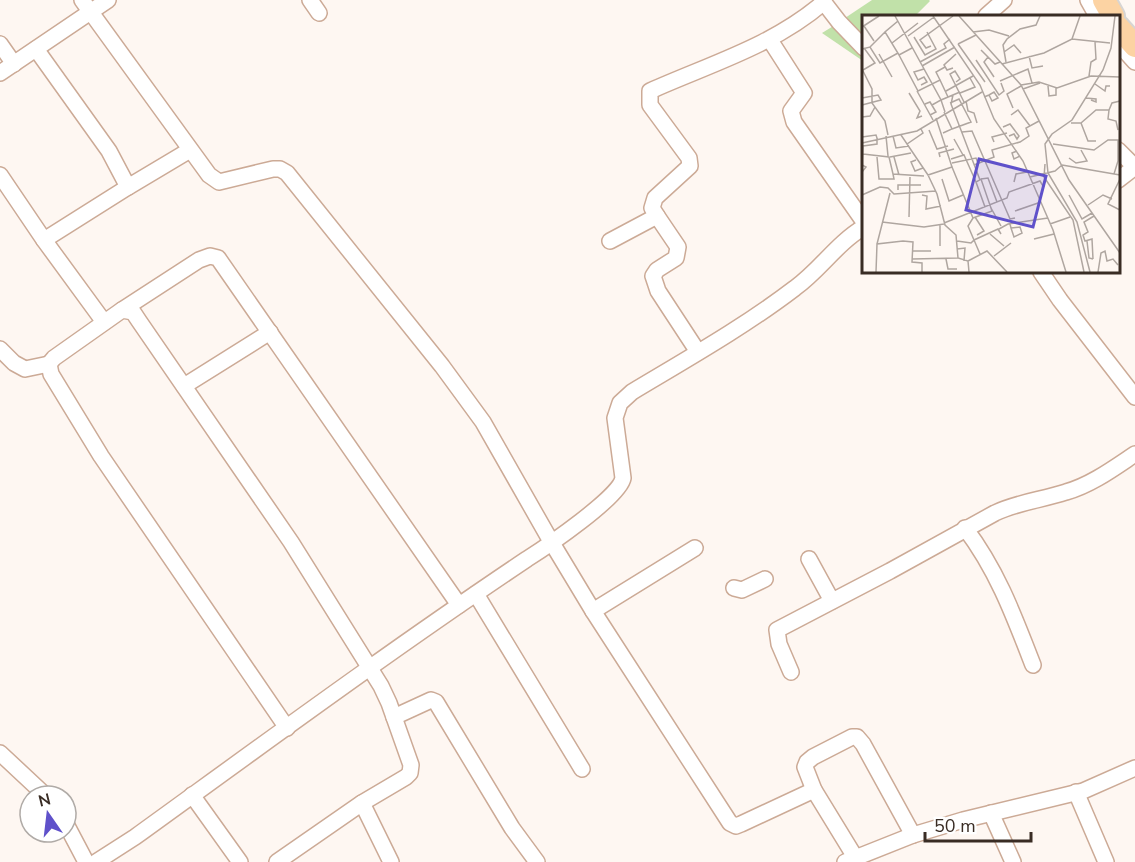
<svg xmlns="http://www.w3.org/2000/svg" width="1135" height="862" font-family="'Nunito Sans',sans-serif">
  <rect width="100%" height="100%" fill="#fef7f2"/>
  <g fill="#c1e1a9">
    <path d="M 872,0 L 929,0 L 930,1 L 915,16 L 864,16 L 863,46 L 839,22 Z"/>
    <path d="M 835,25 L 863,51 L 863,61 L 822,33 Z"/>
  </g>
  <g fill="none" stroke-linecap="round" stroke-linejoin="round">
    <g stroke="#ccaa96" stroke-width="18">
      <g id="minor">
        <path d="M 82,0 L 209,175 L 219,182 L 273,169 L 280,169 L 287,173 L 442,366 L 483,422 L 549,538 L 593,611 L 730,823 L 736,826 L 741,824 L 814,790"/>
        <path d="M 310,0 L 319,13"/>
        <path d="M 822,0 L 839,22 L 864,48"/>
        <path d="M 1088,0 L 1097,16"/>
        <path d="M 986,16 L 1004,0"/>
        <path d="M 770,40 L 804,93 L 791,111 L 794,122 L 864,222"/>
        <path d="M 1118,43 L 1135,62"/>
        <path d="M 0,44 L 14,64"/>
        <path d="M 36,49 L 109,151 L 128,187 L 44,240"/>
        <path d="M 0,73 L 108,0"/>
        <path d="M 1118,150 L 1135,167"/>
        <path d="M 0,175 L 44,240 L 104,322"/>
        <path d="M 1118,180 L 1135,167"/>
        <path d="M 128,187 L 190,150"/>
        <path d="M 657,216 L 652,208 L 655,198 L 690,166 L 689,158 L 650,105 L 650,91 C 710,64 773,46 824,2"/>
        <path d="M 610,241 L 657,216 L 678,247 L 676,258 L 657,270 L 653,276 L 658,291 L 698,352"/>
        <path d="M 1041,272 L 1060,300 L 1135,397"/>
        <path d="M 122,310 L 199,260 L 210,256 L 218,258 L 459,605"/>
        <path d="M 0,349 L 14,363 L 25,369 L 49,364"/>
        <path d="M 184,386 L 270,332"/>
        <path d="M 965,528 C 997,570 1014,616 1033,665"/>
        <path d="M 809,559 L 832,601"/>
        <path d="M 734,588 L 742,590 L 765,579"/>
        <path d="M 476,594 L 582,769"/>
        <path d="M 593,611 L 695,548"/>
        <path d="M 791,672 L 779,644 L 777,630 L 890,571 L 995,513 C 1018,502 1042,500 1066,492 C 1091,485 1114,468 1135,454"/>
        <path d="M 394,717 L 431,700 L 436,702 L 512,828 L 537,862"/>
        <path d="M 0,753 L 46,796"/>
        <path d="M 1076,792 L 1106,862"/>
        <path d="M 192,795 L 240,862"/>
        <path d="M 362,803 L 391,862"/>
        <path d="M 991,813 L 1013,862"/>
        <path d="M 66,824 L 86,862"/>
        <path d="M 855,857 L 814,790 L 805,767 L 807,762 L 813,757 L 852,737 L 857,737 L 863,744 L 913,835"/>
        <path d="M 96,862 L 135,837 C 265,743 394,648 527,559 C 546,547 620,497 623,478 L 615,418 L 620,403 L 632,392 C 687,359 744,327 795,288 C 820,270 837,243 864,227"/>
        <path d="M 277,862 L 362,803 L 406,777 L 410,773 L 411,765 L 389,703 L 381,686 L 291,542 L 139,321 L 133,312 L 122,310 L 54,358 L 49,364 L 51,374 L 101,456 L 287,728"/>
        <path d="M 845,862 L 913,835 L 963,820 L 1083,791 L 1135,768"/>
      </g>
    </g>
    <g stroke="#d7d5d3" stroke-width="26">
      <g id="primary">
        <path d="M 1104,0 L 1113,16"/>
        <path d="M 1118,27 L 1135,46"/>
      </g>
    </g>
    <use href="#minor" stroke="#fff" stroke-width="15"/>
    <use href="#primary" stroke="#fcd3a3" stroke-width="22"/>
  </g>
  <g transform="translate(862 15)">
    <rect width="258" height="258" fill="#fef7f2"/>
    <path fill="none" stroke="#afa6a0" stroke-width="1.5" d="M 33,1 L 79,85 L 70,90M 71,1 L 118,70 L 132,104 L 161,146 L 191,215 L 204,257M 97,1 L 159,70 L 207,165 L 258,238M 36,6 L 23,17 L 37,40 L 50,33M 2,11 L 12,26M 0,12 L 17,1M 111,17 L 127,15 L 147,21M 46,21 L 72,2M 52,22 L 63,40 L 74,34 L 65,17M 210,24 L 218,1M 30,28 L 56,8M 96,29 L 123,67M 96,29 L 114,20M 69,31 L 64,33 L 58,25 L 91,1M 8,32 L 23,17M 0,34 L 8,32 L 18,48 L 36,38M 119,35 L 133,49 L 138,47M 142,37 L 152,30 L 159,38M 17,39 L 30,62M 37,40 L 56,76 L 78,65 L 86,82M 167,41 L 170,53 L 181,51M 126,42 L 122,47 L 132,62M 114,45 L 137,80 L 142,76 L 139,68M 58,47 L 84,33 L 82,29 L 88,24M 144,47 L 141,30 L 145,24 L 158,14 L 174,10 L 178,1M 140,49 L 182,38 L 210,24 L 248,28M 60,51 L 93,32M 91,53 L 85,55 L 82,50 L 94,39M 0,54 L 10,74 L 10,88 L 23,106 L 26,120M 1,55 L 13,48 L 2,33M 227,61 L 229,47 L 234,44 L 233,27M 78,65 L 74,57 L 83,52M 138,66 L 166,54 L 170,68M 94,67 L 98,64 L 93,56 L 88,59 L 102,87M 233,69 L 243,76 L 244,71 L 248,71M 59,70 L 65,67 L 62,62 L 56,65 L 52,57 L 62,54M 159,70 L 177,67 L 195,73 L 229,61 L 258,62M 186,71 L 187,81 L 194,80 L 194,73M 161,74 L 178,68M 55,76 L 71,105M 84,76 L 111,61M 47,78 L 58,96 L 55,103 L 60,101M 98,78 L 113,72 L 108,63M 91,80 L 89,89 L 118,165M 122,82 L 127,80 L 132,77 L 136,83 L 130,86 L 127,80M 0,83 L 16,80 L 19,85 L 0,90M 224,83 L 234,84 L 234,87 L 229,85M 104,86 L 106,96 L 112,98 L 115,108M 88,88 L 97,84 L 109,107 L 90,114M 63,89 L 68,87 L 74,97 L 68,100M 151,93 L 145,79 L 159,71M 247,95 L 246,104 L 254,106 L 256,115M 83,97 L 79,85 L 98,77M 149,100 L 156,95 L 168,111M 0,102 L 8,101 L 13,92M 209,108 L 219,108 L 226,126 L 234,126M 219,108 L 234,95 L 247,95 L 250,88 L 258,86M 141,112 L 148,109 L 157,121 L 155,124 L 152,119 L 147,121M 67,115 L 75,134 L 86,131M 100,117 L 110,116 L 148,204 L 153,203M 81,118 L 90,114 L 82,97M 39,120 L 45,129 L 61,118 L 59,114M 24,121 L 26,141M 31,121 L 34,133 L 47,131M 0,122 L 14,120 L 15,123 L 15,129 L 1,131M 92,124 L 101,140M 132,127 L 130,122 L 145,118M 0,128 L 55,116 L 120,77M 45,129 L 66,160 L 90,152 L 74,103M 191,129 L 232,135 L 246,125 L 256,125 L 256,146 L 252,159M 155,136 L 150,138 L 152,144 L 158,141M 1,139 L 27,142 L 31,159 L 62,161M 15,142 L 17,164 L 32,164 L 31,159M 28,142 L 49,138M 32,142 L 37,160M 78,142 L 77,138 L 92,134M 207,143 L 214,148 L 225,146 L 219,135M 89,144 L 102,140 L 114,167M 54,145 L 49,147 L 53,156 L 61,153M 90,148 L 114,143 L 116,148M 183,149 L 182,162 L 211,205 L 222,257M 112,150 L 132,142 L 130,135 L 158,127 L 167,121 L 164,113 L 177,106M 200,150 L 258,160M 90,152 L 111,203 L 130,196 L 119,164 L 114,167 L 123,192M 0,157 L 4,152 L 0,150 L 1,130M 66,160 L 75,179 L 83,210 L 94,220 L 96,243 L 106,246 L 107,257M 168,162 L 193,156 L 200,150M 80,164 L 87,186 L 101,180M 119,164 L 126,163 L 135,187M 258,164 L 246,189 L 258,195M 152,167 L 154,159 L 165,157M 36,175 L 36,170 L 59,170M 0,180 L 18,172 L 26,173 L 32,179 L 74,176M 60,180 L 65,181 L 64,194 L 79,191M 207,180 L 220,204 L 230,198M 226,190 L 241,180 L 250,184M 129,193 L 139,211M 153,196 L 179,187M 47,202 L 48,162M 113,202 L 122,216 L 115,220M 20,207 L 62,212 L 82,209M 82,208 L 145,183 L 147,177 L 164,171 L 178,166 L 181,171M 148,209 L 149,213 L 152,222 L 160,218 L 158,212 L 149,213M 188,209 L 208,202M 137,214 L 146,209 L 186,203M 128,219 L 142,231M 172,224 L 192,219M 95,226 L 109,228 L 112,225 L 106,211 L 111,203M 225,226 L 227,243 L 231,244M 15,229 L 28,178M 78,231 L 78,210M 95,234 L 103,233 L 102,246M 50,236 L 69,236M 118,239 L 112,225 L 136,214 L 139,219M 132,241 L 149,228M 50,244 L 96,243M 84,244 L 86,254 L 95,254M 231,244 L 230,224 L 223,226 L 221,220 L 226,217 L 222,207 L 232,201M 106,246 L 125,236 L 145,257M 14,257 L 15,229 L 41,226 L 51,227 L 50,247 L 60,248 L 60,257M 228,257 L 215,207 L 186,158 L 183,129 L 190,119 L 210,105 L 241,55 L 249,33 L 253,1M 236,257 L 239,238 L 243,236 L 245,246 L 251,244 L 256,250"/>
    <path fill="#5f51ca" fill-opacity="0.15" stroke="#5f51ca" stroke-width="3" d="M 117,144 L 184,161 L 171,212 L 104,195 Z"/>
    <rect width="258" height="258" fill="none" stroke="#392c24" stroke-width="3"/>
  </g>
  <g transform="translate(48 814) rotate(346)"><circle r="28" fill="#ffffff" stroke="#b0aba7" stroke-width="1.5"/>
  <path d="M0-4.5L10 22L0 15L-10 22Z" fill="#5f51ca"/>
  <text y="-9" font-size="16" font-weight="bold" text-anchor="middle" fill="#392c24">N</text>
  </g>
  <path d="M925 832v9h106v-9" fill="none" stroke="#392c24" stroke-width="3"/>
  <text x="934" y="832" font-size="18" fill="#392c24" stroke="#ffffff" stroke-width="4.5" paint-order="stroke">50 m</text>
</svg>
